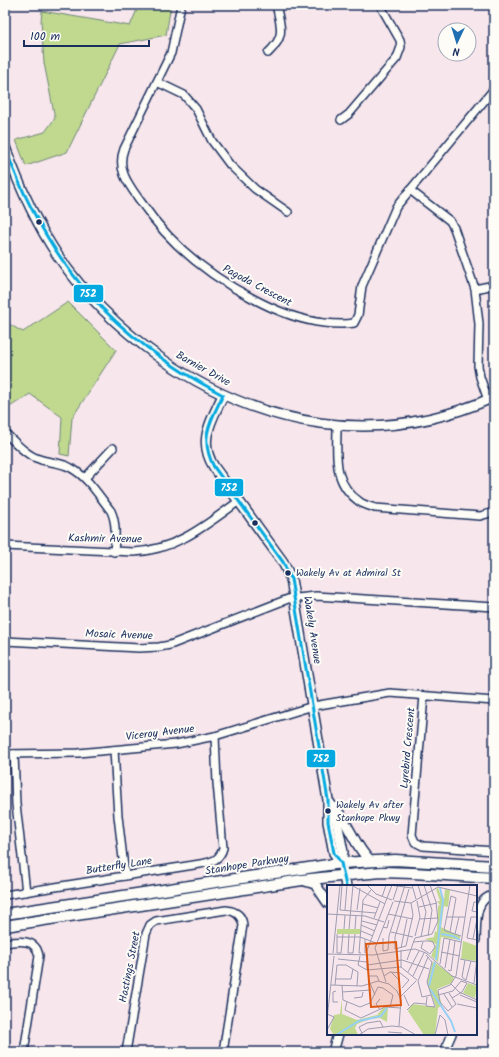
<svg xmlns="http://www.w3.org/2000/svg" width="499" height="1057" font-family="Kalam,sans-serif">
  <rect width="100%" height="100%" fill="#f7e6eb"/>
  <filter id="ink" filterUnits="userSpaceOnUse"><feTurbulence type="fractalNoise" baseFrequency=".025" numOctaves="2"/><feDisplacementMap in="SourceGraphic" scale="8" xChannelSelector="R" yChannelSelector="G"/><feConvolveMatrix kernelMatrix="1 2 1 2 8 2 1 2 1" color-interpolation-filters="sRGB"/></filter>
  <g filter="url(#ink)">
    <g fill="#c0d98f" stroke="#6e8476">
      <path d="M 139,5 L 171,5 L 166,35 L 120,44 L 67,152 L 26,166 L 16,140 L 45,132 L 55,118 L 44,63 L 41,21 L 42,11 L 130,26 Z"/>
      <path d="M 68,302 L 116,350 L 72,418 L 69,456 L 60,454 L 62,417 L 30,394 L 5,410 L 5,363 L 8,359 L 5,350 L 5,322 L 23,332 Z"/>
    </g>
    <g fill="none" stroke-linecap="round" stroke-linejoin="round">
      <g stroke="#1b2f5e" stroke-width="10">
        <g id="minor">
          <path d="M 181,5 L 171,53 L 124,149 C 116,170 129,185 141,202 C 169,243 208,275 252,298 C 276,311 298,320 324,323 C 334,324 344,325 354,323 L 358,315 L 362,286 L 396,207 L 494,89"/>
          <path d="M 268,53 C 286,36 281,27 276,5"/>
          <path d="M 157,82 L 184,95 L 196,109 L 212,141 L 230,165 L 255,189 L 288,212"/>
          <path d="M 341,120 L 349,114 L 397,58 L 401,47 L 400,40 L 380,5"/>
          <path d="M 410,190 L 450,221 L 454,228 L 475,289 L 479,324 L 478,366 L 480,377 L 488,400"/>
          <path d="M 475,289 L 494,285"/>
          <path d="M 337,426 C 337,456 332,483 360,502 C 364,505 370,506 375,508 L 480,516 L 494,512"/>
          <path d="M 5,433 C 15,442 26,455 39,459 C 49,463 61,462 71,468 C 88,477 99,496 111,511 C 117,524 115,538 114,552"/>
          <path d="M 85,478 L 113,448"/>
          <path d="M 5,546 L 134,552 C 176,550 206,525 239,501"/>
          <path d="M 5,641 L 139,648 L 159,647 L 170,645 L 288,599 L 316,596 L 494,607"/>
          <path d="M 424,696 L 412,835 L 415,842 L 423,846 L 494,851"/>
          <path d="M 114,750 L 118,816 L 125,876"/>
          <path d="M 5,754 L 78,753 L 176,744 L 215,736 L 313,706 L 390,693 L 494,701"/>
          <path d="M 14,754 L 16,804 L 26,892"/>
          <path d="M 5,895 L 200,864 C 212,862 220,860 223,848 L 217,783 L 215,736"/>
          <path d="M 476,940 C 477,924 474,898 494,895"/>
          <path d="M 5,943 C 19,941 36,938 39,956 L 24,1052"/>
          <path d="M 126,1052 L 146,934 L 150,925 L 156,921 L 226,910 C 236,911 242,916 243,925 L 223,1052"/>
          <path d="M 444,1052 L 452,1034"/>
        </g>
      </g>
      <g stroke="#1b2f5e" stroke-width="12">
        <g id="tertiary">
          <path d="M 5,147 C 19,185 35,222 58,256 C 85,295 120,329 159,357 C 259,428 379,449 494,397"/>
          <path d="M 223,395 C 212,420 197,440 214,467 L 283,562 L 291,579 L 328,800 L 328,822 L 334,853 L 341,863"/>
          <path d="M 330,803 L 337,822 L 343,852 L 341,863 L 346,886"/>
          <path d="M 334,807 C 350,824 353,844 370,861"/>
          <path d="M 302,880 L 315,884 L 328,903"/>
          <path d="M 333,1052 L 338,1034"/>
        </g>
      </g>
      <g stroke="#1b2f5e" stroke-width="13">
        <g id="secondary">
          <path d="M 5,914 L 341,863 L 395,860 L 494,866"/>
          <path d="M 5,926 L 302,880 L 358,874 L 382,872 L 413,873 L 494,878"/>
        </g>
      </g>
      <use href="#minor" stroke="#fdfcf7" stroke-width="7"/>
      <use href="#tertiary" stroke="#fdfcf7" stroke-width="9"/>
      <use href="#secondary" stroke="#fdfcf7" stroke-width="10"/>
      <g stroke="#fdfcf7" stroke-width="6">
        <g id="bus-1">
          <path d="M 5,147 C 48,265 112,337 223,395"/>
          <path d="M 223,395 C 210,422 199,438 214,467 L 283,562 L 291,579 L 328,800 L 328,822 L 334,853 L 341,863 L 346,886"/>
        </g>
      </g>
      <use href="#bus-1" stroke="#03a8e0" stroke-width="3"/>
    </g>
  </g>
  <g fill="#1b2f5e" stroke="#fdfcf7" stroke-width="1.5">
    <circle cx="39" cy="222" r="3.5"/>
    <circle cx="255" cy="523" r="3.5"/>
    <circle cx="288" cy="573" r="3.5"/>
    <circle cx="328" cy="811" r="3.5"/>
  </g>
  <g text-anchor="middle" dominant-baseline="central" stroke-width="4" stroke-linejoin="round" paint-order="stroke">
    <g font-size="10" fill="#1b2f5e" stroke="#fdfcf7" text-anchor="start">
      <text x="296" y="573">Wakely Av at Admiral St</text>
      <text x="336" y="805">Wakely Av after<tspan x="336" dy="13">Stanhope Pkwy</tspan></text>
    </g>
    <g font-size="11" fill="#1b2f5e" stroke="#fdfcf7">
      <text transform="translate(257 286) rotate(28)">Pagoda Crescent</text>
      <text transform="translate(203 369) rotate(29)">Barnier Drive</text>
      <text transform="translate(105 539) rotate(1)">Kashmir Avenue</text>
      <text transform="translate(312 630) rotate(81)">Wakely Avenue</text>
      <text transform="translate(119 635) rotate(2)">Mosaic Avenue</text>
      <text transform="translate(160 733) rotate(-7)">Viceroy Avenue</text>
      <text transform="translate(408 748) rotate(-85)">Lyrebird Crescent</text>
      <text transform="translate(247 865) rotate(-9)">Stanhope Parkway</text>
      <text transform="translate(119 866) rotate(-9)">Butterfly Lane</text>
      <text transform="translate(130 967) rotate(-79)">Hastings Street</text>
    </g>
  </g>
  <g transform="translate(327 885)">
    <rect width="150" height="150" fill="#f7e6eb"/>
    <path d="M 111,3 L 116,16 L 113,5 L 117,15 L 118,4 L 123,5 L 121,22 L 117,21 L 114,42 L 133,51 L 133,54 L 129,52 L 133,55 L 114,52 L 111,77 L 104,71 L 109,59 L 98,54 L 107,52 L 108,46 L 110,47 L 111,21 L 113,20 L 110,16 L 113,16 L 109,4 ZM 10,44 L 34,44 L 33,49 L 10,49 ZM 136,56 L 150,61 L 149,76 L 134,74 ZM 106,76 L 127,92 L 125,98 L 110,104 L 115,120 L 111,123 L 108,150 L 97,150 L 81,126 L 85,119 L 109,122 L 100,98 ZM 141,98 L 150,101 L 148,113 L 136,108 ZM 15,114 L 15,129 L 30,135 L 50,130 L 56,123 L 61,122 L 60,137 L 53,133 L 43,134 L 30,139 L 28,143 L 31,150 L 7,150 L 3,144 L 7,130 L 13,129 Z" fill="#c0d98f"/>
    <path fill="none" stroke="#96d0f6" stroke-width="2" d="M 114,49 L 126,51 L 133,55M 109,75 L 116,15 L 113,3M 102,101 L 108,77M 103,104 L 124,136 L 128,147M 9,150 L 32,136 L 54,131 L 60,123"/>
    <path fill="none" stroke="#9f9db3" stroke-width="1" d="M 15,0 L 13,25 L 49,28M 40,0 L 49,9 L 65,15M 62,0 L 85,3M 85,0 L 89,14M 91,0 L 99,27 L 94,52M 97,0 L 105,25 L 101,51M 26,1 L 58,19M 82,4 L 68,52 L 68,64 L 79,61 L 86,30 L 84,18M 55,12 L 59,0M 66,15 L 71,0M 67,16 L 84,18 L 111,2 L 150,11M 150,17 L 147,17 L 145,26 L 150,27M 36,19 L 51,23M 92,22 L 110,18M 18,25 L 20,0M 30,25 L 33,3M 0,29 L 38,31 L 57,37M 61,29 L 86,34M 119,32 L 138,32M 150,32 L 144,32 L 140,53 L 150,55M 47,33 L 53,17M 92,34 L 111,33M 35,36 L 50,40M 34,40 L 48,46M 56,42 L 60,43 L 62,35M 17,44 L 18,30M 22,44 L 26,0M 28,44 L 29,30M 34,46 L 46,51M 64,47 L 86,52M 123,47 L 129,13 L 124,11 L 117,45 L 119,46 L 134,51M 10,49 L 10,68 L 14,68 L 16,49M 22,49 L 21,68 L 26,68 L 28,49M 128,49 L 132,32M 88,51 L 93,32 L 90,16M 10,52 L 33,52 L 49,58M 56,53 L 56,66 L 61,65 L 62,51 L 78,0M 88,53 L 105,49 L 111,36 L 109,17 L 103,0M 146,54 L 150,34M 86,57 L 98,56 L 102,56 L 106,57 L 108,62 L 103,69 L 94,63 L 96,57M 74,63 L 80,34M 114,67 L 133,71M 6,68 L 13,0M 34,68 L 32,68 L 36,15 L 44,5M 38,68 L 38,54M 39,68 L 65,0M 0,69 L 46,70 L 88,64 L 99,68 L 125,91 L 150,100M 99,70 L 105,77 L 100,97 L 108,122 L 99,121 L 100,112M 33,71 L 31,80 L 40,85 L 74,82 L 90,95M 11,74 L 40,77M 133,74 L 149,77M 80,75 L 88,53M 138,75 L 135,92 L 139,95 L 144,76M 113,79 L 117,53 L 134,57M 40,80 L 75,75 L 102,84M 74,82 L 74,65M 118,83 L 123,54M 40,85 L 40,71M 121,85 L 124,86 L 128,56M 64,87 L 73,96M 81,87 L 92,66M 42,91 L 50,91 L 52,96M 57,91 L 63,87 L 73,88 L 82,95 L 75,103M 86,91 L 97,68M 8,94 L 24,94 L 26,84M 91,96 L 101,72M 91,96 L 95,112 L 104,110M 59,97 L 48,63 L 66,17M 43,98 L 48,110M 147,98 L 150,73M 124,99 L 132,107 L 150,115M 4,100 L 35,101 L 51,96 L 62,99 L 70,106 L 74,115 L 72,141M 8,100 L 10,80 L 19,80 L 31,87 L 30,101M 15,100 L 16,115 L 33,122 L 43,118 L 51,102 L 56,103 L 66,110 L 63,122M 9,106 L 6,107 L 6,117 L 11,117M 15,107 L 44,105M 122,108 L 129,119 L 121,126 L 113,117 L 111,105 L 123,100 L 129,91 L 143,0M 117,109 L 125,122M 77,110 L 82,121M 111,110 L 126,106 L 134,96 L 140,98 L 135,107 L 125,113M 133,110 L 150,117M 73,112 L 89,96M 27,113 L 35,112 L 36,107M 53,114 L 49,119 L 53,125M 20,117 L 18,125 L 34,133 L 58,122 L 74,123M 130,119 L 150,123M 80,125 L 87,118 L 99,119M 0,134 L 7,71M 0,145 L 7,132 L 0,129M 61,147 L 75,148M 35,148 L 32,142 L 40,138 L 53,136 L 56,142M 32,150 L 41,144 L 65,141 L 75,142 L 89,150M 108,150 L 113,130 L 118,135 L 121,150"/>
    <path fill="#de5710" fill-opacity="0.15" stroke="#de5710" stroke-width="2" d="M 69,57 L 74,120 L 44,122 L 39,59 Z"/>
    <rect width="150" height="150" fill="none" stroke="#1b2f5e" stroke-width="2"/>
  </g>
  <g stroke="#fdfcf7" stroke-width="1.5">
    <rect x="73" y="284" width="31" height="19" rx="4" fill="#03a8e0"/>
    <rect x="214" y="478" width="30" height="19" rx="4" fill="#03a8e0"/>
    <rect x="306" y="749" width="30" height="19" rx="4" fill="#03a8e0"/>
  </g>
  <g font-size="11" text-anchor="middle" font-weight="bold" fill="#fff">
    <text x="88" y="297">752</text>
    <text x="229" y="491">752</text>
    <text x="321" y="762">752</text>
  </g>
  <rect width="499" height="1057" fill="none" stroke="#fdfcf7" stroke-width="20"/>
  <rect x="10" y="10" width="479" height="1037" fill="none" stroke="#1b2f5e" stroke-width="1.5" filter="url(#ink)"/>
  <g transform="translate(457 42) rotate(184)"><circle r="19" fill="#fdfcf7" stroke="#a3aaba"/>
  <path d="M0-3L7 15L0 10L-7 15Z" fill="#1f6fb2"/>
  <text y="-6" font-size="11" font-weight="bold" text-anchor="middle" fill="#1b2f5e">N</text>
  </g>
  <path d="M24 40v6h125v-6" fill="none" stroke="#1b2f5e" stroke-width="2"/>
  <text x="30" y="40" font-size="12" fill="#1b2f5e" stroke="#fdfcf7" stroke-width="3" paint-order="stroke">100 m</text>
</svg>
